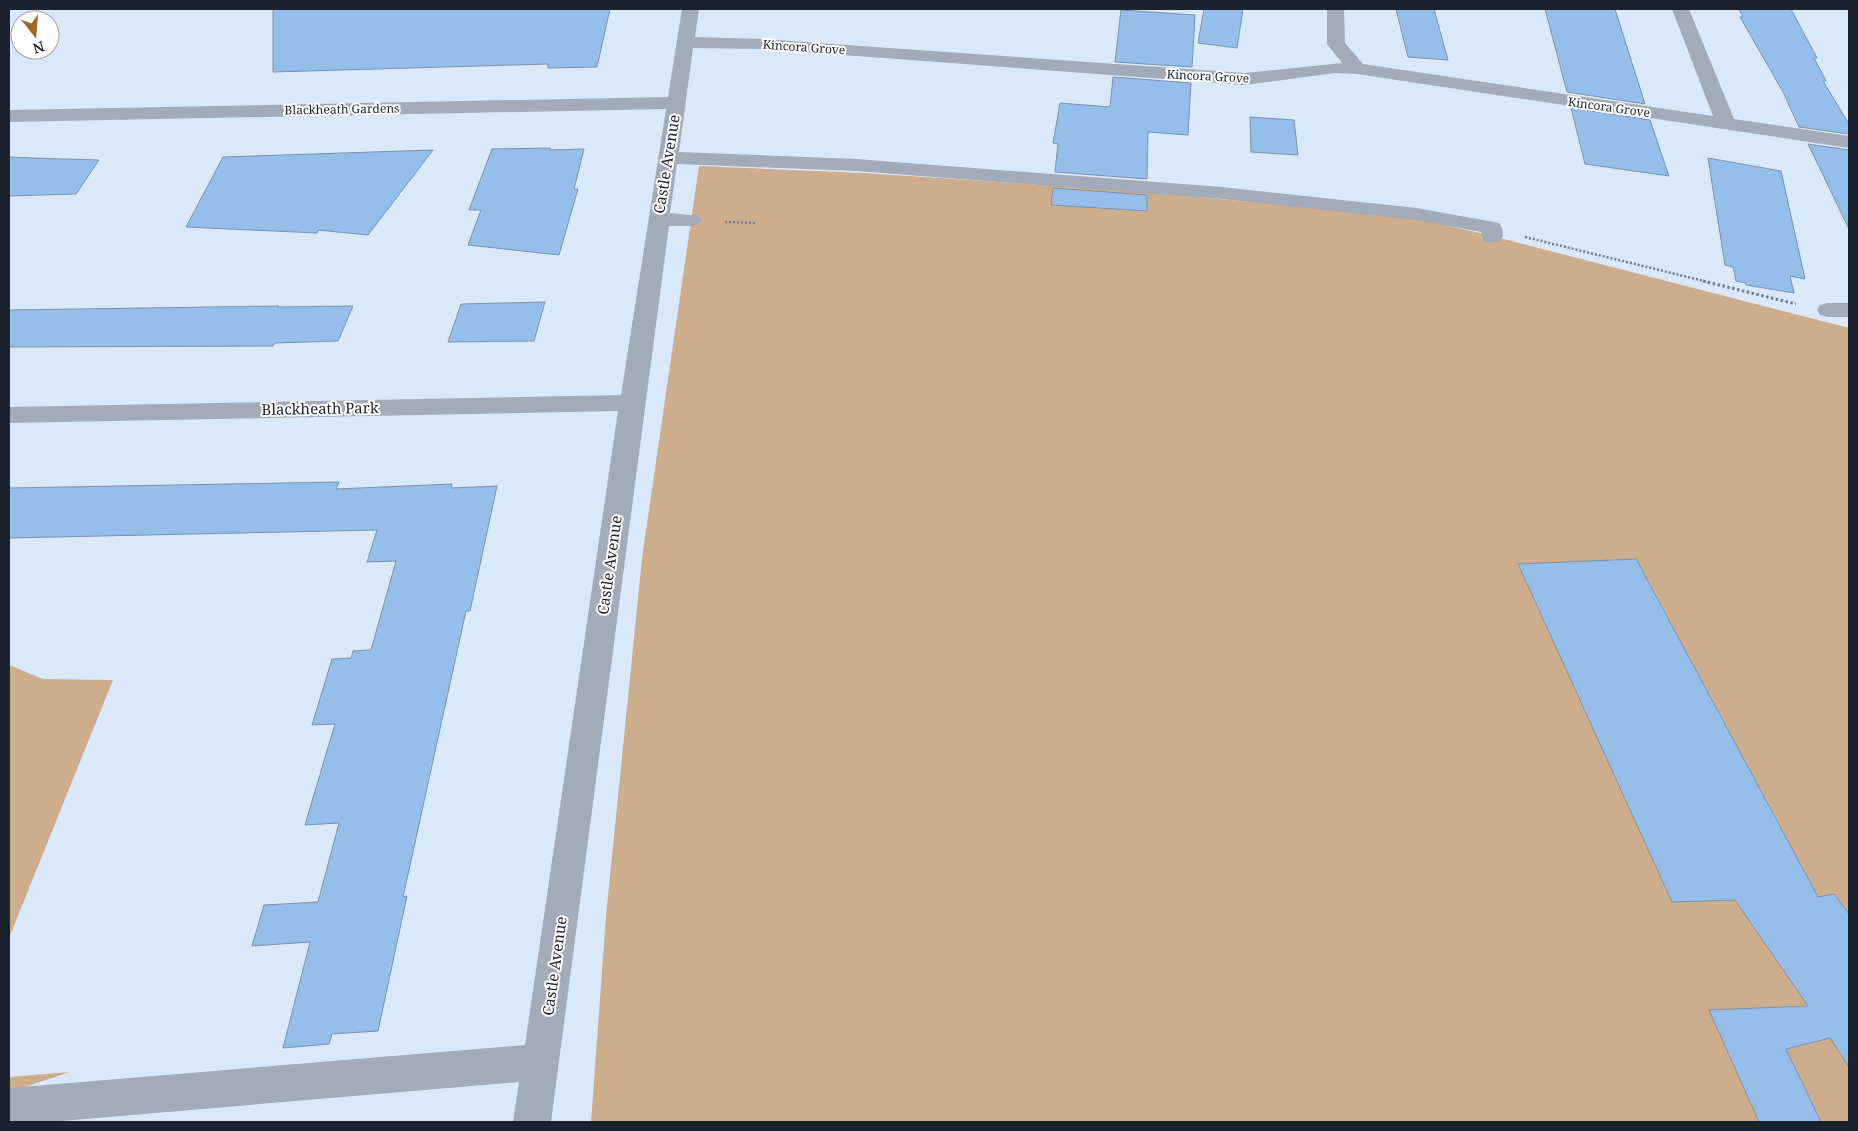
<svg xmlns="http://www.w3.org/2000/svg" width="1858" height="1131" font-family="'Noto Serif',serif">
  <rect width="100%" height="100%" fill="#dae9fa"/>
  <g fill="#cead8d">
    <path d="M 699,166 L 864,173 L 1147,192 L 1410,217 L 1492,236 L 1849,328 L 1849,1122 L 591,1122 L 606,916 L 642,558 Z"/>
    <path d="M 9,665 L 43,679 L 113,680 L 9,938 Z"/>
    <path d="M 70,1072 L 12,1091 L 9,1091 L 9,1077 Z"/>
  </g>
  <g fill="#95beea" stroke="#7a92ac">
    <path d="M 273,9 L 610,9 L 597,67 L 548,68 L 548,64 L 273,72 Z"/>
    <path d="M 1204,9 L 1243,9 L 1237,48 L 1198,43 Z"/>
    <path d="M 1396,9 L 1434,9 L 1448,60 L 1408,57 Z"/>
    <path d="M 1545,9 L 1615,9 L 1645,104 L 1567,92 Z"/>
    <path d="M 1739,9 L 1791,9 L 1817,58 L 1814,58 L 1826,81 L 1823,81 L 1849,124 L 1849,134 L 1799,127 L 1783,92 L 1740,17 L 1743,17 Z"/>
    <path d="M 1121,10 L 1195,15 L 1192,67 L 1115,62 Z"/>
    <path d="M 1113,77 L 1191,83 L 1188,135 L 1148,132 L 1147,179 L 1055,172 L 1058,144 L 1053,143 L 1060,103 L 1110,107 Z"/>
    <path d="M 1571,108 L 1650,120 L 1669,176 L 1585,164 Z"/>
    <path d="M 1250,117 L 1294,120 L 1298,155 L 1251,152 Z"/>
    <path d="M 1808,144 L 1849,150 L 1849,229 Z"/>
    <path d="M 550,148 L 550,150 L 584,149 L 574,189 L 578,189 L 559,255 L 468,245 L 481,210 L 469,210 L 492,149 Z"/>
    <path d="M 433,150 L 368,235 L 318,230 L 317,233 L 186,227 L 223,157 Z"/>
    <path d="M 9,157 L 32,158 L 99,160 L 76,194 L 9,196 Z"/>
    <path d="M 1708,158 L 1781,171 L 1805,279 L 1790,276 L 1794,293 L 1746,285 L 1746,283 L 1736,281 L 1733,267 L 1725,265 Z"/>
    <path d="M 1053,188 L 1147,195 L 1147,211 L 1051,205 Z"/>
    <path d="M 545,302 L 534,341 L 448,342 L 461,304 Z"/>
    <path d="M 279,306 L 278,307 L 353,306 L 338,341 L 275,343 L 273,346 L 9,347 L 9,310 Z"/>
    <path d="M 339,482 L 336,489 L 452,484 L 451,488 L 497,486 L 470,611 L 466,611 L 403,897 L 407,896 L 378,1031 L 332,1034 L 329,1044 L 283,1048 L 310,942 L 252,946 L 264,905 L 318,902 L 339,823 L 305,825 L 335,724 L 312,725 L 332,659 L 351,658 L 353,651 L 371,650 L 396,561 L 367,562 L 377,530 L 9,538 L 9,488 Z"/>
    <path d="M 1636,559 L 1818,897 L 1834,894 L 1849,914 L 1849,1067 L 1830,1038 L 1786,1049 L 1821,1122 L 1759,1122 L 1709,1010 L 1808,1006 L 1735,900 L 1672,902 L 1518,564 Z"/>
  </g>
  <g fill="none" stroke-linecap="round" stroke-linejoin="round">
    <g stroke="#727d8b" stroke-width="2.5" stroke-dasharray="2 2" stroke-linecap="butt">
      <path d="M 725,222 L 757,223"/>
      <path d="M 1525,237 L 1708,282"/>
    </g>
    <path stroke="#727d8b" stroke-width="3" stroke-dasharray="2.5 2.5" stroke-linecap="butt" d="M 1703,281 L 1796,304"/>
    <g fill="#a1acb8" fill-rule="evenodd">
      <path d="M 682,9 L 699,9 L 695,37 L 761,39 L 1245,73 L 1342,63 L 1327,44 L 1327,9 L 1344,9 L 1345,43 L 1363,64 L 1713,116 L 1672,9 L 1689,9 L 1734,119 L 1849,136 L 1849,148 L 1357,74 L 1335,73 L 1245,85 L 761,49 L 693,48 L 679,152 L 856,159 L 1222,187 L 1417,208 L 1499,223 L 1502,228 L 1503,236 L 1500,241 L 1492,242 L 1484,241 L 1481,232 L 1417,220 L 1222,199 L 856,171 L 677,164 L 670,213 L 698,216 L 702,220 L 698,224 L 691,226 L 669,226 L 551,1122 L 513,1122 L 519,1082 L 50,1122 L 9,1122 L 9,1088 L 525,1045 L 618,411 L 9,423 L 9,407 L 621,395 L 666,109 L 9,122 L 9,110 L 668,97 Z"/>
      <path d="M 1828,303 L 1849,303 L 1849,317 L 1828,317 L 1820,315 L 1817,310 L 1820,305 Z"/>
    </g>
  </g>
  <g text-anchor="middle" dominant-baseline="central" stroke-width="4" stroke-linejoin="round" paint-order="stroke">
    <g font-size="12" fill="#1a232d" stroke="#fff">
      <text transform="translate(804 47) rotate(4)">Kincora Grove</text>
      <text transform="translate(1208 76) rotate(3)">Kincora Grove</text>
      <text transform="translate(1609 107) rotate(8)">Kincora Grove</text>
      <text transform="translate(342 109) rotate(-1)">Blackheath Gardens</text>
    </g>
    <g font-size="15" fill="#1a232d" stroke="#fff">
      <text transform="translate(666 164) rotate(-81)">Castle Avenue</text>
      <text transform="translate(320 408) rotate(-1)">Blackheath Park</text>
      <text transform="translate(609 565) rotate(-82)">Castle Avenue</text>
      <text transform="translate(554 966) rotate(-82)">Castle Avenue</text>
    </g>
  </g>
  <rect width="1858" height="1131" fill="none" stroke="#1a232d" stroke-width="20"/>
  <g transform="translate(35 35) rotate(163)"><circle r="24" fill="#ffffff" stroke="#a3a7ab"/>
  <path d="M0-4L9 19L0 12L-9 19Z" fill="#a06726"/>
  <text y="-8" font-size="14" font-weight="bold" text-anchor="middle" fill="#1a232d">N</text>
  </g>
</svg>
